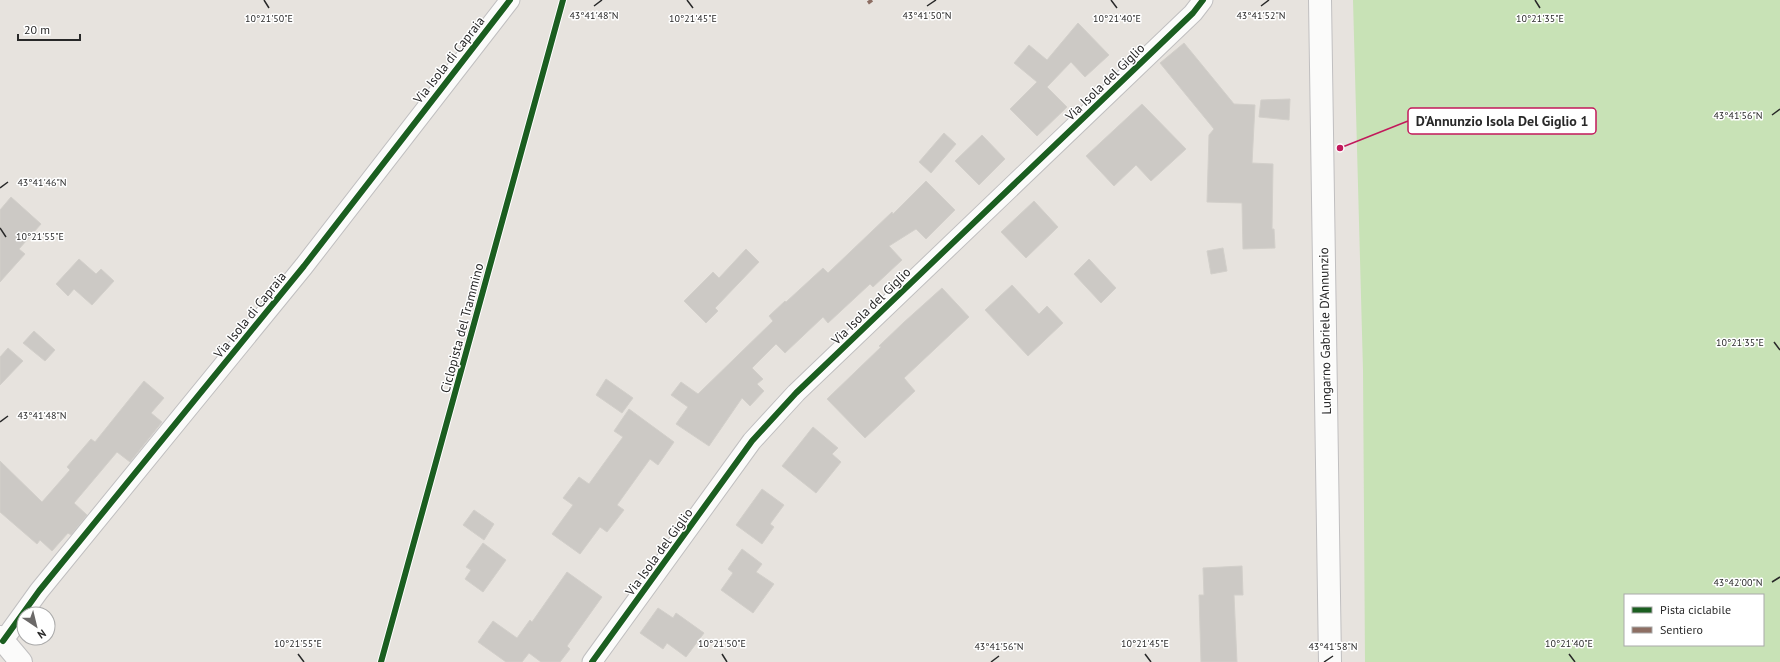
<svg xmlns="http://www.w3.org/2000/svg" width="1780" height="662" font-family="'PT Sans',sans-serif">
  <rect width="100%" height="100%" fill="#e7e3de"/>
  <path fill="#c8e2b6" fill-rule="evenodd" d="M 1353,0 L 1780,0 L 1780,662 L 1365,662 L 1363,370 ZM 1625,595 L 1763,595 L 1763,645 L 1625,645 Z"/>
  <g fill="#ccc9c5" stroke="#d2cfca">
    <path d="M 1078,23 L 1109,55 L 1085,77 L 1071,62 L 1047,87 L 1067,107 L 1037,136 L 1010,109 L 1037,82 L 1014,63 L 1029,45 L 1047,60 Z"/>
    <path d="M 1184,43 L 1234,104 L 1255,105 L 1252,163 L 1273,164 L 1272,229 L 1274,229 L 1275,248 L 1243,249 L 1242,203 L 1207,202 L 1209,135 L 1214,129 L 1160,63 Z"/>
    <path d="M 1290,99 L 1289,120 L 1259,117 L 1261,100 Z"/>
    <path d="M 1142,104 L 1186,149 L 1151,181 L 1136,165 L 1114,186 L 1086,156 Z"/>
    <path d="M 944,133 L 956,144 L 931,173 L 919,162 Z"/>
    <path d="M 982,135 L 1005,159 L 979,185 L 955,161 Z"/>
    <path d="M 926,181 L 955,210 L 926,239 L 916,229 L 889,246 L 902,260 L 873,287 L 870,284 L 828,323 L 823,317 L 785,353 L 776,344 L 752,368 L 763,379 L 757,384 L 764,391 L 750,406 L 742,398 L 709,446 L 676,424 L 688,407 L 671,395 L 681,382 L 698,394 L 773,321 L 769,316 L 785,301 L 786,302 L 823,268 L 828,273 L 892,212 L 893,214 Z"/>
    <path d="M 11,197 L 41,224 L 19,249 L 25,254 L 0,282 L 0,210 Z"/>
    <path d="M 1034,201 L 1058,227 L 1026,258 L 1001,232 Z"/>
    <path d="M 1223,248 L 1227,271 L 1211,274 L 1207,251 Z"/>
    <path d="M 746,249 L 759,262 L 715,308 L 718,311 L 706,323 L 684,301 L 713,272 L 719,278 Z"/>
    <path d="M 79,259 L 96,274 L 101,269 L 114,281 L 92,305 L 74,289 L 68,296 L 56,284 Z"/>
    <path d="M 1089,259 L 1116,288 L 1101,303 L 1074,274 Z"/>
    <path d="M 1012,285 L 1039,314 L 1047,306 L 1063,323 L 1028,356 L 985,310 Z"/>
    <path d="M 942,288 L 969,317 L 904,378 L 915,391 L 865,438 L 827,399 L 881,347 L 879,346 L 903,323 Z"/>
    <path d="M 34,331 L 55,350 L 45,361 L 23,343 Z"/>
    <path d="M 8,348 L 23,361 L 0,385 L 0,357 Z"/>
    <path d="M 606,379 L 633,398 L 622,413 L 596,395 Z"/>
    <path d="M 144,381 L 164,398 L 151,413 L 162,422 L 130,462 L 117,452 L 74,503 L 87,515 L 71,535 L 68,533 L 52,551 L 40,540 L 37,544 L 0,512 L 0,461 L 42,502 L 70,470 L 67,467 L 91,439 L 95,442 Z"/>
    <path d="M 629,409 L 674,442 L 658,465 L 650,459 L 617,505 L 624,510 L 607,532 L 600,527 L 580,554 L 552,534 L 573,505 L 563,498 L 579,477 L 589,484 L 623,437 L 614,431 Z"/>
    <path d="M 813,427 L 838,448 L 832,454 L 841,462 L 816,493 L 782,466 Z"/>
    <path d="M 762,489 L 784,505 L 770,524 L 774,527 L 762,544 L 736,525 Z"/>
    <path d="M 474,510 L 494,524 L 484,540 L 463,525 Z"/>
    <path d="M 483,543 L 506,560 L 483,592 L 465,579 L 471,570 L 466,567 Z"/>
    <path d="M 742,549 L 762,564 L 756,572 L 774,584 L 753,613 L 721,590 L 733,573 L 728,569 Z"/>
    <path d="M 1242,566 L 1243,595 L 1234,595 L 1237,662 L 1201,662 L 1199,595 L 1204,595 L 1203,568 Z"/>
    <path d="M 567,572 L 602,597 L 567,646 L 570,649 L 560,662 L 541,662 L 529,653 L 522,662 L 506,662 L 478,642 L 493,621 L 517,638 L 530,620 L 532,622 Z"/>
    <path d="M 658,608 L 673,618 L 676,613 L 704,633 L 686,657 L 667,643 L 663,649 L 640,633 Z"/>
  </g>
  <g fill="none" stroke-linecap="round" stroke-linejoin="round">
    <g stroke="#c0bfc0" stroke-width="21">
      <g id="minor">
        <path d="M 3,641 L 39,591 L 304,266 L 510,0"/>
        <path d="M 592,662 L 752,441 L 796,393 L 1193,13 L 1203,0"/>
      </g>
    </g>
    <g stroke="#c0bfc0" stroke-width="24">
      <path id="tertiary" d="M 0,637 L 21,662"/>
    </g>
    <g stroke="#c0bfc0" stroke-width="24">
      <path id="secondary" d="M 1320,0 L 1330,662"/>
    </g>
    <use href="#minor" stroke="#fbfbfa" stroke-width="19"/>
    <use href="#tertiary" stroke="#fbfbfa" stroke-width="22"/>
    <use href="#secondary" stroke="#fbfbfa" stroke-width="22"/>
    <path stroke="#8d6e63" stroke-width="5" stroke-dasharray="10 5" stroke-linecap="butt" d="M 869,0 L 871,3"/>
    <g stroke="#fff" stroke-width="8">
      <g id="cycleway">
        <path d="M 3,641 L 39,591 L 304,266 L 510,0"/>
        <path d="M 381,662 L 563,0"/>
        <path d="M 592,662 L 752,441 L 796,393 L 1193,13 L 1203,0"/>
      </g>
    </g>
    <use href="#cycleway" stroke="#1b5e20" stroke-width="6"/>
  </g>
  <path fill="none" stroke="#282828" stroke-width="1.5" d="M 264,0 L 269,8M 687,0 L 693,8M 1111,0 L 1117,8M 1535,0 L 1540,8M 594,6 L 602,0M 927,6 L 936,0M 1261,6 L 1269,0M 1772,115 L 1780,109M 0,188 L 8,182M 0,228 L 6,237M 1774,342 L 1780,350M 0,422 L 8,416M 1772,582 L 1780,577M 298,654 L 304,662M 722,654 L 727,662M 1145,654 L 1151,662M 1569,654 L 1575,662M 991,662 L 999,656M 1324,662 L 1333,656"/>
  <g text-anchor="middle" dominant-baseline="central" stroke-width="3" stroke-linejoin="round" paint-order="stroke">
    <g font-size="13" fill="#282828" stroke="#fff">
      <text transform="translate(449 60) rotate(-52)">Via Isola di Capraia</text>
      <text transform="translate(1105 82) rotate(-44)">Via Isola del Giglio</text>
      <text transform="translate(871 306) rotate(-44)">Via Isola del Giglio</text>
      <text transform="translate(250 315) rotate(-51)">Via Isola di Capraia</text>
      <text transform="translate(462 328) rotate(-75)">Ciclopista del Trammino</text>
      <text transform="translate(1325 331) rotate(-91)">Lungarno Gabriele D'Annunzio</text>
      <text transform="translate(659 552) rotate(-54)">Via Isola del Giglio</text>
    </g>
  </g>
  <g font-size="10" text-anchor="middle" fill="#282828" stroke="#fff" stroke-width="3" stroke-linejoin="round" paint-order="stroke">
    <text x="594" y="19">43°41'48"N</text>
    <text x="927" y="19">43°41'50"N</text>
    <text x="1261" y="19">43°41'52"N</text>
    <text x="269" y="22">10°21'50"E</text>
    <text x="1117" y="22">10°21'40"E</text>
    <text x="693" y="22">10°21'45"E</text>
    <text x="1540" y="22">10°21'35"E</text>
    <text x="1738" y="119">43°41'56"N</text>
    <text x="42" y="186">43°41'46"N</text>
    <text x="40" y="240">10°21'55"E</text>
    <text x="1740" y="346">10°21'35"E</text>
    <text x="42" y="419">43°41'48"N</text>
    <text x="1738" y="586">43°42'00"N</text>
    <text x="298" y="647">10°21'55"E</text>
    <text x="722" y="647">10°21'50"E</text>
    <text x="1145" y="647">10°21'45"E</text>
    <text x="1569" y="647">10°21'40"E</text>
    <text x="999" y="650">43°41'56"N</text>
    <text x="1333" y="650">43°41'58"N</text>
  </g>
  <path fill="none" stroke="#c2185b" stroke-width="1.5" d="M1340 148L1408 121"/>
  <circle fill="#c2185b" stroke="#fff" stroke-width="1.5" cx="1340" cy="148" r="4"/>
  <rect fill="#fff" stroke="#c2185b" stroke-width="1.5" x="1408" y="108" width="188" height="26" rx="4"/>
  <g font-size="14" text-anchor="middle" font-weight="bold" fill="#282828">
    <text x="1502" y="126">D'Annunzio Isola Del Giglio 1</text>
  </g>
  <rect x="1624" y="594" width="140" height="52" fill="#ffffff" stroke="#a9a9a9"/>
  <rect x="1632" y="607" width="20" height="6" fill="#1b5e20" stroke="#a9a9a9"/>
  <text x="1660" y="614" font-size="12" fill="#282828">Pista ciclabile</text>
  <rect x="1632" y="627" width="20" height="6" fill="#8d6e63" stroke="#a9a9a9"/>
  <text x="1660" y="634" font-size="12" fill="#282828">Sentiero</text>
  <g transform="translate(36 626) rotate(145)"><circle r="19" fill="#ffffff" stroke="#a9a9a9"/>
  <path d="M0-3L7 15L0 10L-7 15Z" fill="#6b6968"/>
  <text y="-6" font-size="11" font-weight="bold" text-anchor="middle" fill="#282828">N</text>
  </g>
  <path d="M18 34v6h62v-6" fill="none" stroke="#282828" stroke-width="2"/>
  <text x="24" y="34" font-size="12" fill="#282828" stroke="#ffffff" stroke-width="3" paint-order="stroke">20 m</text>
</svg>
